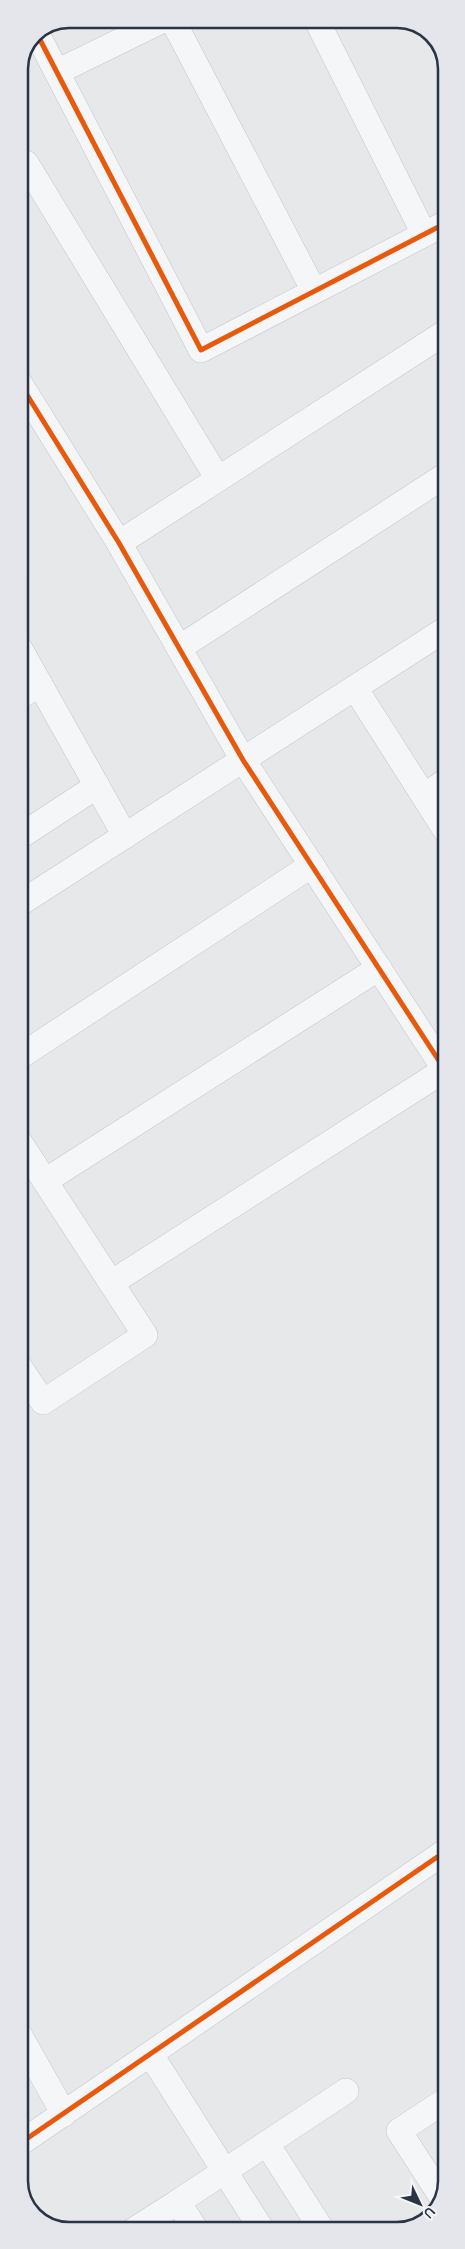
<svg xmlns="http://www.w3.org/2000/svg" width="465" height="2249" font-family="Quicksand,sans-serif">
  <rect width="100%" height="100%" fill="#e6e8ea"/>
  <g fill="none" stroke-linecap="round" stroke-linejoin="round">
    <g stroke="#c4c6c8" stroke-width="26">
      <g id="street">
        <path d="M 172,19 L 314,291"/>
        <path d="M 316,19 L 424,234"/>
        <path d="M 36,32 L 201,350 L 446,223"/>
        <path d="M 57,72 L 165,19"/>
        <path d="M 19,167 L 26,163 L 218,479"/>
        <path d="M 19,382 L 119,543 L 243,760 L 445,1070"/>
        <path d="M 119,543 L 446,332"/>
        <path d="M 19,647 L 125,836"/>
        <path d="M 179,648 L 446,475"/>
        <path d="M 355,688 L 446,831"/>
        <path d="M 19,697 L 40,684"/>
        <path d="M 424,796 L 446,781"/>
        <path d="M 19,837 L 97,786"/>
        <path d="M 19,904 L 446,629"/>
        <path d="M 19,1057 L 312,865"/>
        <path d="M 19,1141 L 145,1335 L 43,1402 L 19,1366"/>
        <path d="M 45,1181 L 379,968"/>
        <path d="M 111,1283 L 446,1069"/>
        <path d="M 19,2034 L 64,2114"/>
        <path d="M 151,2055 L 262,2230"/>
        <path d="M 19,2144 L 446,1851"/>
        <path d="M 267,2144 L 322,2230"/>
        <path d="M 441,2196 L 399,2131 L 446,2100"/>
        <path d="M 178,2202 L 346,2091"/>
        <path d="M 134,2230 L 178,2202 L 196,2230"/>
      </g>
    </g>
    <use href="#street" stroke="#f5f6f7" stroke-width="25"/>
    <g stroke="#f4f6f9" stroke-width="8">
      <g id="cycleway">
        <path d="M 36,32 L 201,350 L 446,223"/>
        <path d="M 19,382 L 119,543 L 243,760 L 445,1070"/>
        <path d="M 19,2144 L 446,1851"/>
      </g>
    </g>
    <use href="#cycleway" stroke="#e8590c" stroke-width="5"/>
  </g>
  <path d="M0 0H465V2249H0ZM69 28H397A41 41 0 0 1 438 69V2181A41 41 0 0 1 397 2222H69A41 41 0 0 1 28 2181V69A41 41 0 0 1 69 28Z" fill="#e4e6eb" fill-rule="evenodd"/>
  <path fill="none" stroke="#2b3445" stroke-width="2.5" d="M69 28H397A41 41 0 0 1 438 69V2181A41 41 0 0 1 397 2222H69A41 41 0 0 1 28 2181V69A41 41 0 0 1 69 28Z"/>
  <g transform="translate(420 2204) rotate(133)" stroke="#f4f6f9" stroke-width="4" paint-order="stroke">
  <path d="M0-4L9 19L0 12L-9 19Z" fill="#2b3445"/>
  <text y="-8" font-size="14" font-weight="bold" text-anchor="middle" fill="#2b3445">U</text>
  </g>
</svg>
